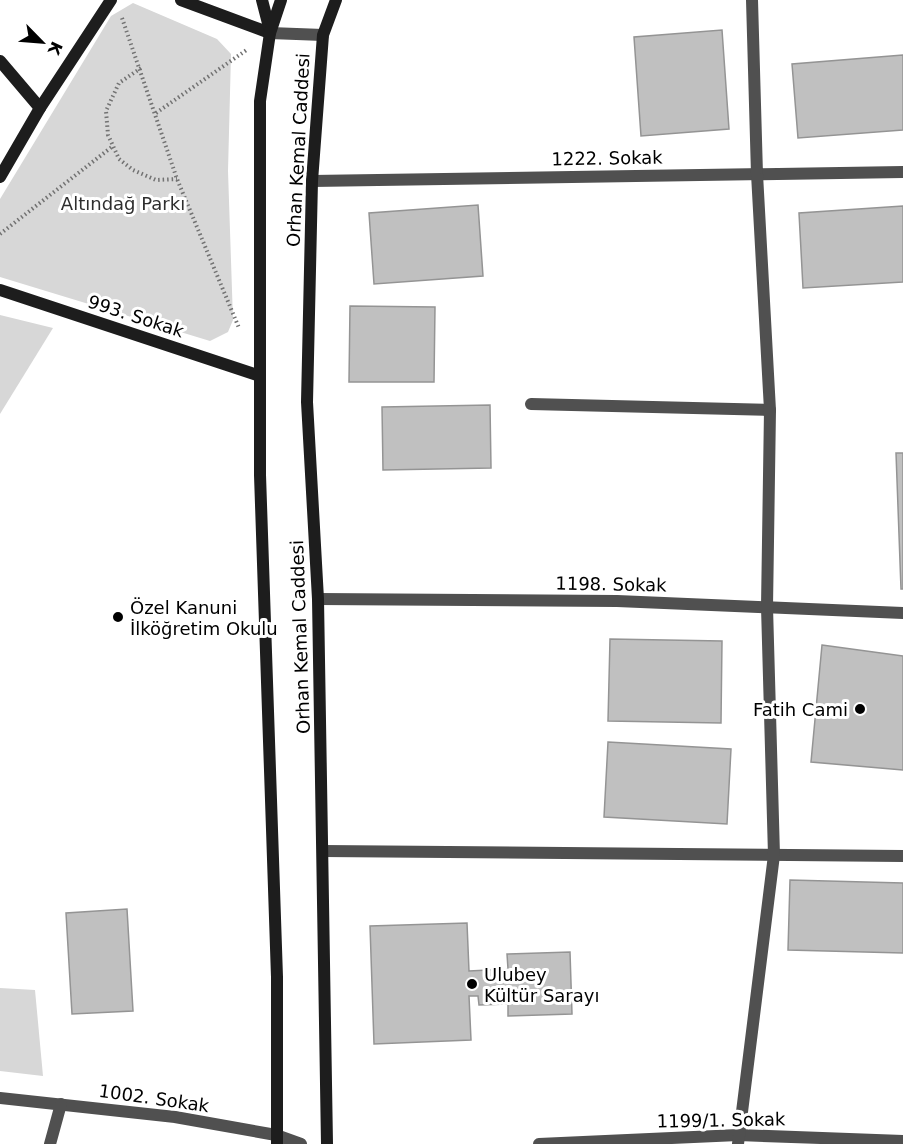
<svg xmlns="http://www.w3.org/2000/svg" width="903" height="1144" font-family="'DejaVu Sans',sans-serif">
  <rect width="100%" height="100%" fill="#fff"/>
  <g fill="#d7d7d7">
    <path d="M 133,3 L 217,39 L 231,54 L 228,171 L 233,320 L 228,332 L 210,341 L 0,277 L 0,199 L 111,16 Z"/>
    <path d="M 0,315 L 53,328 L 0,414 Z"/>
    <path d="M 0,988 L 35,990 L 43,1076 L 0,1071 Z"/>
  </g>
  <g fill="#c0c0c0" stroke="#949494" stroke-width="1.5">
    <path d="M 722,30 L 729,129 L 641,136 L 634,37 Z"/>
    <path d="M 903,55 L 903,130 L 798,138 L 792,64 Z"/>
    <path d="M 478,205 L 483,276 L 374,284 L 369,213 Z"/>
    <path d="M 903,206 L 903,282 L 803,288 L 799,213 Z"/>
    <path d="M 350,306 L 435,307 L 434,382 L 349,382 Z"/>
    <path d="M 490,405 L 491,468 L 383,470 L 382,407 Z"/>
    <path d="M 896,453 L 903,453 L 903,589 L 901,589 Z"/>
    <path d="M 610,639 L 722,641 L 721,723 L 608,721 Z"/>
    <path d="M 822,645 L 903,656 L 903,770 L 811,762 Z"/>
    <path d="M 608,742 L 731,749 L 727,824 L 604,817 Z"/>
    <path d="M 790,880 L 903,883 L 903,953 L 788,950 Z"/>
    <path d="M 127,909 L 133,1011 L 72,1014 L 66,913 Z"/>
    <path d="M 467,923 L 469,971 L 508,969 L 507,954 L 570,952 L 572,1014 L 508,1016 L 508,1004 L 479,1005 L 478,996 L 469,996 L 471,1040 L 374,1044 L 370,926 Z"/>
  </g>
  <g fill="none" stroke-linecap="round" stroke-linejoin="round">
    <g stroke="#727272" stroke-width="4" stroke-dasharray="1.5 3" stroke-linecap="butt">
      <path d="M 122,18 L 177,179 L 239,328"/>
      <path d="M 141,68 L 119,83 L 106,111 L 108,135 L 119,159 L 133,170 L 156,180 L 177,179"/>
      <path d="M 156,113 L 248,49"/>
      <path d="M 0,234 L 113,146"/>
    </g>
    <g stroke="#505050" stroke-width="12">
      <path d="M 270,33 L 323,35"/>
      <path d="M 312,181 L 903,172"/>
      <path d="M 531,404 L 770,410"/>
      <path d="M 318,599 L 617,601 L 903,613"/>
      <path d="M 323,851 L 903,856"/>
      <path d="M 0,1098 L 175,1117 L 276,1135 L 301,1144"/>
      <path d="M 50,1144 L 61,1104"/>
      <path d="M 539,1144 L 738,1135 L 903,1141"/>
      <path d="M 738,1144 L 774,855 L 767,607 L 770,410 L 757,174 L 752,0"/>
    </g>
    <g stroke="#1d1d1d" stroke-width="12">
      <path d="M 181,0 L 270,33"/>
      <path d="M 262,0 L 270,31"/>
      <path d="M 0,61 L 40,108"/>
      <path d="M 0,177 L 40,108 L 111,0"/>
      <path d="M 0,290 L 260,376"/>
      <path d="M 277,1144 L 277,977 L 260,475 L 260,101 L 270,33 L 281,0"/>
      <path d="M 327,1144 L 318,599 L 307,402 L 312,181 L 323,35 L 336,0"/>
    </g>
  </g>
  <g fill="#000" stroke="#fff" stroke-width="2">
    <circle cx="118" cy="617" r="6"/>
    <circle cx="860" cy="709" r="6"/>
    <circle cx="472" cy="984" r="6"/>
  </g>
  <g text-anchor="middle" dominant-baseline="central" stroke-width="6" stroke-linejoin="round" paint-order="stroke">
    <g font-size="18" fill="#000" stroke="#fff">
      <text transform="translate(298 150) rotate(-87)">Orhan Kemal Caddesi</text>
      <text transform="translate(607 158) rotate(-1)">1222. Sokak</text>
      <text transform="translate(136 316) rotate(18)">993. Sokak</text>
      <text transform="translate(611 584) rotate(1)">1198. Sokak</text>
      <text transform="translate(300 637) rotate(-92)">Orhan Kemal Caddesi</text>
      <text transform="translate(154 1098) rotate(8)">1002. Sokak</text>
      <text transform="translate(721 1120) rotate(-1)">1199/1. Sokak</text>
    </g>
    <g font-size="18" fill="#2e2e2e" stroke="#fff">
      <text x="123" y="203">Altındağ Parkı</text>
    </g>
    <g font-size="18" fill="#000" stroke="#fff" text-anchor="start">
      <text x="130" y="607">Özel Kanuni<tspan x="130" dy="21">İlköğretim Okulu</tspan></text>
      <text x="848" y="709" text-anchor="end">Fatih Cami</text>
      <text x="484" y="974">Ulubey<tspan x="484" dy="21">Kültür Sarayı</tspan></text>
    </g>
  </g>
  <g transform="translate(42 42) rotate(115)" stroke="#ffffff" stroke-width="4.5" paint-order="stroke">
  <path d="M0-4.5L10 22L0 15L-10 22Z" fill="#000000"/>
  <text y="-9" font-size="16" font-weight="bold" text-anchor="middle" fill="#000000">K</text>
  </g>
</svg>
